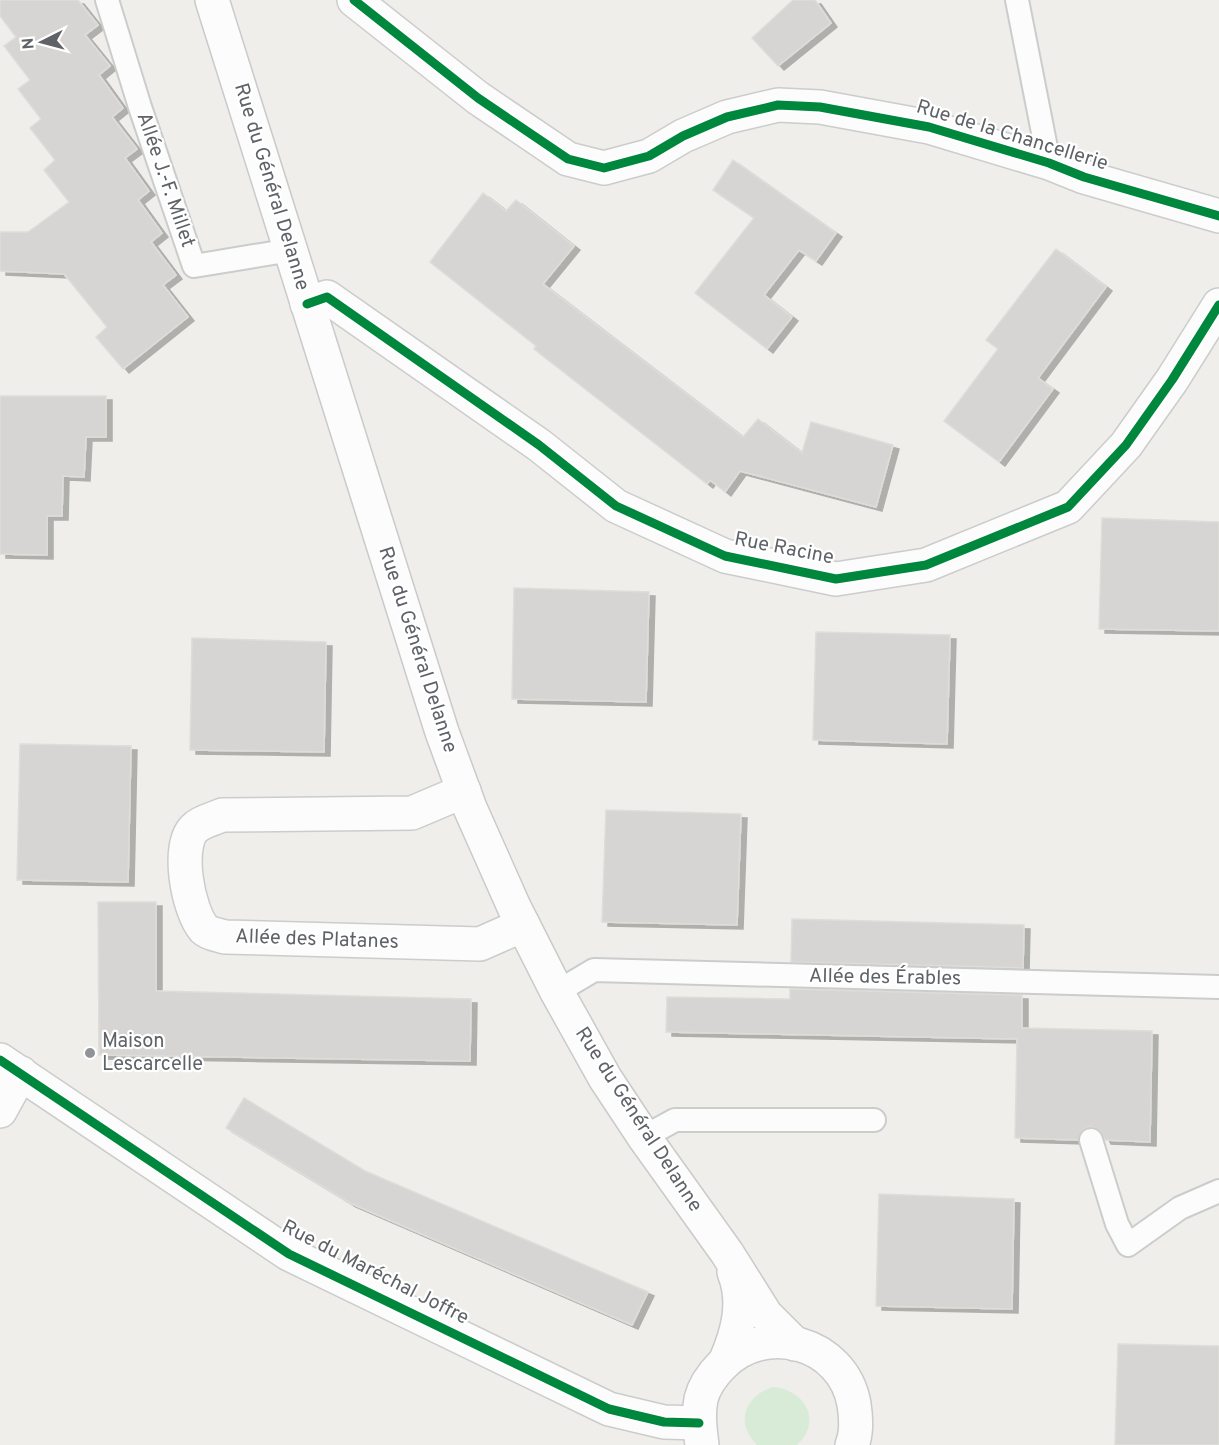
<svg xmlns="http://www.w3.org/2000/svg" width="1219" height="1445" font-family="Overpass,sans-serif">
  <defs>
    <filter id="shadow"><feDropShadow dx="6" dy="4" stdDeviation="0" flood-color="#0004"/></filter>
  </defs>
  <rect width="100%" height="100%" fill="#efeeea"/>
  <path fill="#d8ebd6" d="M 773,1387 C 805,1390 823,1421 797,1445 L 757,1445 C 735,1423 744,1396 773,1387 Z"/>
  <g fill="#d6d5d3" stroke="#deddd9" stroke-width="1.5" filter="url(#shadow)">
    <path d="M 0,0 L 78,0 L 98,25 L 85,35 L 110,66 L 99,75 L 123,108 L 112,117 L 137,149 L 125,158 L 149,191 L 138,200 L 162,233 L 151,242 L 176,275 L 163,285 L 188,317 L 123,369 L 96,337 L 107,327 L 64,274 L 0,271 L 0,232 L 28,232 L 69,202 L 44,170 L 55,160 L 30,128 L 41,119 L 18,89 L 30,80 L 4,46 L 16,37 L 0,16 Z"/>
    <path d="M 793,0 L 815,0 L 831,23 L 778,66 L 752,38 Z"/>
    <path d="M 733,160 L 836,233 L 816,261 L 799,250 L 764,295 L 792,317 L 767,349 L 695,293 L 754,218 L 713,190 Z"/>
    <path d="M 483,193 L 506,211 L 516,200 L 574,246 L 543,284 L 743,437 L 758,419 L 802,453 L 811,422 L 893,445 L 876,507 L 740,471 L 725,492 L 710,480 L 707,484 L 534,349 L 536,346 L 430,262 Z"/>
    <path d="M 1056,249 L 1106,287 L 1038,378 L 1053,389 L 999,462 L 944,421 L 998,349 L 986,340 Z"/>
    <path d="M 0,396 L 106,396 L 106,437 L 86,437 L 84,477 L 63,476 L 62,516 L 47,516 L 47,555 L 0,554 Z"/>
    <path d="M 1102,518 L 1219,522 L 1219,631 L 1099,629 Z"/>
    <path d="M 514,588 L 649,592 L 646,702 L 512,699 Z"/>
    <path d="M 816,632 L 950,635 L 947,744 L 813,740 Z"/>
    <path d="M 192,638 L 326,642 L 324,752 L 190,750 Z"/>
    <path d="M 20,744 L 131,746 L 128,882 L 17,880 Z"/>
    <path d="M 606,810 L 741,814 L 737,925 L 602,922 Z"/>
    <path d="M 98,902 L 156,902 L 156,991 L 471,999 L 470,1061 L 99,1055 Z"/>
    <path d="M 792,919 L 1024,925 L 1023,968 L 791,962 Z"/>
    <path d="M 790,989 L 1022,995 L 1022,1028 L 1152,1031 L 1150,1142 L 1105,1140 L 1101,1131 L 1093,1127 L 1088,1127 L 1082,1130 L 1078,1140 L 1015,1138 L 1017,1039 L 666,1032 L 667,997 L 790,999 Z"/>
    <path d="M 244,1098 L 365,1171 L 648,1292 L 632,1325 L 350,1203 L 226,1128 Z"/>
    <path d="M 879,1194 L 1014,1199 L 1012,1309 L 876,1306 Z"/>
    <path d="M 1118,1344 L 1219,1346 L 1219,1445 L 1115,1445 Z"/>
  </g>
  <g fill="none" stroke-linecap="round" stroke-linejoin="round">
    <g stroke="#cbcccc" stroke-width="26">
      <g id="service">
        <path d="M 107,0 L 140,107 L 194,266 L 291,250"/>
        <path d="M 1017,0 L 1049,163"/>
        <path d="M 557,992 L 594,970 L 1219,987"/>
        <path d="M 644,1137 L 675,1120 L 874,1120"/>
        <path d="M 1091,1140 L 1117,1224 L 1128,1245 L 1180,1208 L 1219,1191"/>
      </g>
    </g>
    <g stroke="#cbcccc" stroke-width="36">
      <g id="minor">
        <path d="M 354,0 L 478,98 L 568,159 L 604,168 L 649,156 L 683,136 L 727,117 L 778,105 L 820,107 L 929,127 L 1049,163 L 1084,177 L 1219,216"/>
        <path d="M 307,304 L 327,297 L 539,445 L 616,506 L 725,556 L 836,579 L 926,565 L 1068,507 L 1126,445 L 1172,380 L 1219,305"/>
        <path d="M 464,791 L 412,813 L 222,815 C 214,819 203,821 196,827 C 175,843 188,911 204,929 C 209,934 219,935 225,937 L 480,944 L 523,925"/>
        <path d="M 0,1111 L 21,1073"/>
      </g>
    </g>
    <g stroke="#cbcccc" stroke-width="36">
      <path id="tertiary" d="M 0,1060 L 289,1254 L 609,1409 L 664,1422 L 699,1423"/>
    </g>
    <g stroke="#cacacb" stroke-width="36">
      <g id="secondary">
        <path d="M 212,0 L 442,732 L 470,808 L 514,907 L 557,992 L 605,1078 L 644,1137 L 727,1253 L 766,1315 L 795,1344"/>
        <path d="M 725,1362 C 738,1333 746,1302 734,1272"/>
        <path d="M 702,1445 C 700,1429 698,1415 701,1399 C 704,1387 713,1374 722,1365 C 765,1321 843,1342 854,1404 C 856,1417 857,1433 852,1445"/>
      </g>
    </g>
    <use href="#service" stroke="#fdfcfc" stroke-width="22"/>
    <use href="#minor" stroke="#fdfcfc" stroke-width="33"/>
    <use href="#tertiary" stroke="#fdfcfc" stroke-width="33"/>
    <use href="#secondary" stroke="#fdfcfc" stroke-width="33"/>
    <g stroke="#fff" stroke-width="13">
      <g id="cycleway">
        <path d="M 354,0 L 478,98 L 568,159 L 604,168 L 649,156 L 683,136 L 727,117 L 778,105 L 820,107 L 929,127 L 1049,163 L 1084,177 L 1219,216"/>
        <path d="M 307,304 L 327,297 L 539,445 L 616,506 L 725,556 L 836,579 L 926,565 L 1068,507 L 1126,445 L 1172,380 L 1219,305"/>
        <path d="M 0,1060 L 289,1254 L 609,1409 L 664,1422 L 699,1423"/>
      </g>
    </g>
    <use href="#cycleway" stroke="#00873e" stroke-width="9"/>
  </g>
  <circle fill="#919496" stroke="#fff" stroke-width="2" cx="90" cy="1053" r="6"/>
  <g text-anchor="middle" dominant-baseline="central" stroke-width="4.5" stroke-linejoin="round" paint-order="stroke">
    <g font-size="20" fill="#5f6368" stroke="#fff">
      <text transform="translate(1012 136) rotate(17)">Rue de la Chancellerie</text>
      <text transform="translate(165 180) rotate(71)">Allée J.-F. Millet</text>
      <text transform="translate(271 187) rotate(73)">Rue du Général Delanne</text>
      <text transform="translate(784 549) rotate(11)">Rue Racine</text>
      <text transform="translate(417 650) rotate(72)">Rue du Général Delanne</text>
      <text transform="translate(317 940) rotate(2)">Allée des Platanes</text>
      <text transform="translate(885 978) rotate(1)">Allée des Érables</text>
      <text transform="translate(638 1120) rotate(57)">Rue du Général Delanne</text>
      <text transform="translate(375 1273) rotate(27)">Rue du Maréchal Joffre</text>
    </g>
    <g font-size="20" fill="#5f6368" stroke="#fff" text-anchor="start">
      <text x="102" y="1042">Maison<tspan x="102" dy="23">Lescarcelle</tspan></text>
    </g>
  </g>
  <g transform="translate(42 42) rotate(264)" stroke="#ffffff" stroke-width="4.5" paint-order="stroke">
  <path d="M0-4.5L10 22L0 15L-10 22Z" fill="#5f6368"/>
  <text y="-9" font-size="16" font-weight="bold" text-anchor="middle" fill="#5f6368">N</text>
  </g>
</svg>
